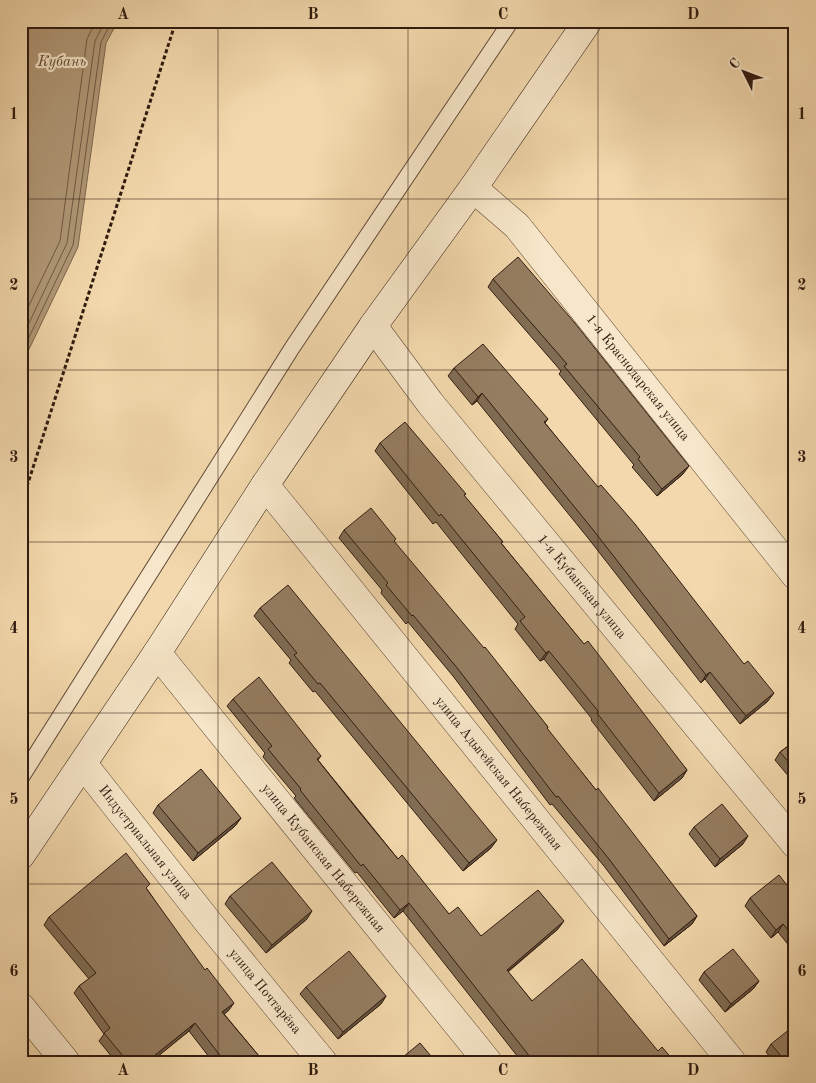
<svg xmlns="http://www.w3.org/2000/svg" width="816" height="1083" font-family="'Old Standard TT',serif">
  <rect width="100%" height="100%" fill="#f2d8ac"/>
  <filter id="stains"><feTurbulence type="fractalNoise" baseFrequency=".004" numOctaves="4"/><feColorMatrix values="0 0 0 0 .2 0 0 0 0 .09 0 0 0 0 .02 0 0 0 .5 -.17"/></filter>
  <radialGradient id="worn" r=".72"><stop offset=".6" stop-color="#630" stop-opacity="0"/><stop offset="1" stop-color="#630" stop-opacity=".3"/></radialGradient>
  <path fill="#b09877" stroke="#7d664e" d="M 21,21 L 118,21 L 106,43 L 78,247 L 21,366 Z"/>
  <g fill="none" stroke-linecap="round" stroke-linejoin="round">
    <g stroke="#705a44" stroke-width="1">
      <path d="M 21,322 L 60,241 L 87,39 L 96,21"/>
      <path d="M 21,340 L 67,243 L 95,41 L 105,21"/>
      <path d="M 21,354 L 73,245 L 101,42 L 112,21"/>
    </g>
    <g stroke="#604a37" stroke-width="17">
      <path id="lane" d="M 21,778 L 292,348 L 511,21"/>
    </g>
    <g stroke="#604a37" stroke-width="29">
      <g id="street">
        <path id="s1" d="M 473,188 L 517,226 L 795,575"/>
        <path id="s2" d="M 373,326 L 430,403 L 795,844"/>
        <path id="s3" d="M 265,485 L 732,1062"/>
        <path id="s4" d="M 157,653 L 488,1062"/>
        <path id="s5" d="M 83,764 L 208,922 L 323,1062"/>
        <path d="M 21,1007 L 66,1062"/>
      </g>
    </g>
    <g stroke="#301b10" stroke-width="29">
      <path id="secondary" d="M 21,855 L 157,653 L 265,485 L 373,326 L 473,188 L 588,21"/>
    </g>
    <path stroke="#301b10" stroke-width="3" stroke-dasharray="4 2.5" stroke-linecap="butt" d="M 21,505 L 176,21"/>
    <use href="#lane" stroke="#f7e6c9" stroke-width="15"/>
    <use href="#street" stroke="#f7e6c9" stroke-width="28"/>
    <use href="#secondary" stroke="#f7e6c9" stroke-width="28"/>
  </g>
  <g fill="#806c53" stroke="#301b10">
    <path d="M 493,279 L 683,474 L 657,496 L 632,467 L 634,465 L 559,374 L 561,371 L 488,287 Z"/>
    <path d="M 454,368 L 548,419 L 545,423 L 768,701 L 740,724 L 705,679 L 701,683 L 588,538 L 477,401 L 472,405 L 448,376 Z"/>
    <path d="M 380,443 L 466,494 L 464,496 L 503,542 L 501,543 L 687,770 L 682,778 L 654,801 L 591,720 L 592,719 L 544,659 L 540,661 L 515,629 L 518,624 L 436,522 L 433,524 L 375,451 Z"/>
    <path d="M 344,530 L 394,542 L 548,727 L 547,729 L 697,916 L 692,924 L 664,946 L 604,866 L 552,804 L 550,805 L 453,676 L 408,622 L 406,624 L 381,593 L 382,590 L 339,538 Z"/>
    <path d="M 260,608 L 491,848 L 463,871 L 315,691 L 313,692 L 289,663 L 291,660 L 254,616 Z"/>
    <path d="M 795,625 L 795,643 L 787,634 Z"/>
    <path d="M 233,699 L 321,756 L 318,760 L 398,859 L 449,914 L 481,936 L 558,929 L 508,972 L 532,1001 L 658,1051 L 675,1062 L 522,1062 L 403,911 L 394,918 L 357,872 L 355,873 L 294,798 L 296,796 L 263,757 L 265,753 L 227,706 Z"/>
    <path d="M 795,741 L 795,784 L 775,760 L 780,752 Z"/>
    <path d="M 158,805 L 241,818 L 235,826 L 193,861 L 153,813 Z"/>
    <path d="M 694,827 L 743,844 L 715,867 L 689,834 Z"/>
    <path d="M 147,889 L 229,1010 L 224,1014 L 264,1062 L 213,1062 L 189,1031 L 155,1058 L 159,1062 L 116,1062 L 99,1041 L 104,1034 L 74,993 L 79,986 L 89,979 L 44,925 L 49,917 Z"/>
    <path d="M 795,895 L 795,953 L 778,932 L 771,938 L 745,906 L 750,898 Z"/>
    <path d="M 230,896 L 307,919 L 266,953 L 225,904 Z"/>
    <path d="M 704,972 L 759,981 L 753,989 L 725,1012 L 699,980 Z"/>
    <path d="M 306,987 L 386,996 L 381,1004 L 338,1039 L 300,994 Z"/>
    <path d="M 771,1044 L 795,1062 L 774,1062 L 766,1052 Z"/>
  </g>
  <g fill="#685844" stroke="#301b10">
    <path d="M 482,393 L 477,401 L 472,405 L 478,397 Z"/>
    <path d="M 689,466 L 683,474 L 657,496 L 662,489 Z"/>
    <path d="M 549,651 L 544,659 L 540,661 L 546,653 Z"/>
    <path d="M 710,672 L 705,679 L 701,683 L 706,675 Z"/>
    <path d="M 774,693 L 768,701 L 740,724 L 746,716 Z"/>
    <path d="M 687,770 L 682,778 L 654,801 L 659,793 Z"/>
    <path d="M 241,818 L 235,826 L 193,861 L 198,853 Z"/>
    <path d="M 748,836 L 743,844 L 715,867 L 720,859 Z"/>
    <path d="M 497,840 L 491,848 L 463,871 L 469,863 Z"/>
    <path d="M 409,903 L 403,911 L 394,918 L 400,910 Z"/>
    <path d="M 312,911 L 307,919 L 266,953 L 272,945 Z"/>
    <path d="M 697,916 L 692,924 L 664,946 L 669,939 Z"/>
    <path d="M 564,921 L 558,929 L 501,977 L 507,970 Z"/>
    <path d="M 783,924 L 778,932 L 771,938 L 776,930 Z"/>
    <path d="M 759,981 L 753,989 L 725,1012 L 731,1004 Z"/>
    <path d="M 386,996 L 381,1004 L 338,1039 L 343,1032 Z"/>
    <path d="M 234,1003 L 229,1010 L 217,1020 L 222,1012 Z"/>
    <path d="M 195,1023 L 189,1031 L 151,1062 L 154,1056 Z"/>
  </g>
  <g fill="#957d61" stroke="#301b10">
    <path d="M 518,257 L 574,322 L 689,466 L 662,489 L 638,459 L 640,457 L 564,366 L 567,364 L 493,279 Z"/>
    <path d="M 483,344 L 548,419 L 544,422 L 598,487 L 601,485 L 635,524 L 744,664 L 748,661 L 774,693 L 746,716 L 710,672 L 706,675 L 594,531 L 482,393 L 478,397 L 454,368 Z"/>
    <path d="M 405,422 L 466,494 L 464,495 L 503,542 L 501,543 L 584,644 L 588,641 L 687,770 L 659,793 L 597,713 L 598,711 L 549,651 L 546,653 L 520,621 L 525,617 L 441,514 L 439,516 L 380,443 Z"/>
    <path d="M 371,508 L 396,539 L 394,541 L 484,648 L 485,647 L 548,727 L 547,728 L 596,790 L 598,788 L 697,916 L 669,939 L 609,859 L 558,796 L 556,797 L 458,669 L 413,615 L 412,616 L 386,585 L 388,583 L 344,530 Z"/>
    <path d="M 288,585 L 497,840 L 469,863 L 320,683 L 318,684 L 294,655 L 297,653 L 260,608 Z"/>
    <path d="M 259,677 L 321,756 L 317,759 L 360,813 L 398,859 L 402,855 L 449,914 L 458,907 L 481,936 L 538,890 L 564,921 L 507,970 L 532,1001 L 582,959 L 658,1051 L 662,1047 L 675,1062 L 534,1062 L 409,903 L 400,910 L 363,864 L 361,866 L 300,790 L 301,789 L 268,749 L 272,746 L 233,699 Z"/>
    <path d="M 795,741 L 795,770 L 780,752 Z"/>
    <path d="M 201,769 L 241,818 L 198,853 L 158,805 Z"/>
    <path d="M 722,804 L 748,836 L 720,859 L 694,827 Z"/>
    <path d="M 126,853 L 150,884 L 146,888 L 205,970 L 207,968 L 234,1003 L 222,1012 L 264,1062 L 218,1062 L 222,1058 L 195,1023 L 154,1056 L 159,1062 L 128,1062 L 104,1033 L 110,1028 L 79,986 L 96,973 L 49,917 Z"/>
    <path d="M 272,862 L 312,911 L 272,945 L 230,896 Z"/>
    <path d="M 779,875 L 795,895 L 795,938 L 783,924 L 776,930 L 750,898 Z"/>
    <path d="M 733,949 L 759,981 L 731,1004 L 704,972 Z"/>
    <path d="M 349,951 L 386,996 L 343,1032 L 306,987 Z"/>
    <path d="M 795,1025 L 795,1062 L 786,1062 L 771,1044 Z"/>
    <path d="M 420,1043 L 436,1062 L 397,1062 Z"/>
  </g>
  <path fill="none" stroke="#301b10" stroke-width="1" stroke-opacity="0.55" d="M 218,21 L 218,1062M 408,21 L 408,1062M 598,21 L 598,1062M 21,199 L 795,199M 21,370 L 795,370M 21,542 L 795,542M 21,713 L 795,713M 21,884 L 795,884"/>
  <g text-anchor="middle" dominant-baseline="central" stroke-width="4.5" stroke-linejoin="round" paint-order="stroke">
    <g font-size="14" fill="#301b10" stroke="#f7e6c9">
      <text stroke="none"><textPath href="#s1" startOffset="252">1-я Краснодарская улица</textPath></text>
      <text stroke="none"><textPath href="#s2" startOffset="334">1-я Кубанская улица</textPath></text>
      <text stroke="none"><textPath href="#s3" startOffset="371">улица Адыгейская Набережная</textPath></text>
      <text stroke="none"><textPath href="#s5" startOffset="100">Индустриальная улица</textPath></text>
      <text stroke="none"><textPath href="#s4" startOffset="264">улица Кубанская Набережная</textPath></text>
      <text stroke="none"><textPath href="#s5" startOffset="291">улица Почтарёва</textPath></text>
    </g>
    <g font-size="15" font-style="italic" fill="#5d4734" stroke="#f7e6c9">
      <text x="62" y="62">Кубань</text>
    </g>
  </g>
  <rect width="816" height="1083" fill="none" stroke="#f2d8ac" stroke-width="55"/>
  <g transform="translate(744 72) rotate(312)" stroke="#f7e6c9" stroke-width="4" paint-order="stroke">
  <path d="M0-4L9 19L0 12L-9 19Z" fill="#301b10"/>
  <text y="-8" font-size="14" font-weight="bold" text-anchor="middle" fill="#301b10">С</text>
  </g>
  <rect x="28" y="28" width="760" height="1028" fill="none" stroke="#301b10" stroke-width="2"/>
  <g font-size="16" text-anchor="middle" font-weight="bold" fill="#301b10">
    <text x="123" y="19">A</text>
    <text x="313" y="19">B</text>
    <text x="503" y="19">C</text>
    <text x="693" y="19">D</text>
    <text x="14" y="119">1</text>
    <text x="802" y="119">1</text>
    <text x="14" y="290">2</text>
    <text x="802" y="290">2</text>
    <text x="14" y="462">3</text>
    <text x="802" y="462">3</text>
    <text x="14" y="633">4</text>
    <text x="802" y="633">4</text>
    <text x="14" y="804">5</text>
    <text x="802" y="804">5</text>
    <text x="14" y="976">6</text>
    <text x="802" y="976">6</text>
    <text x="123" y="1075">A</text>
    <text x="313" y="1075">B</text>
    <text x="503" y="1075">C</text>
    <text x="693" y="1075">D</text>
  </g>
  <rect width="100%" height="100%" filter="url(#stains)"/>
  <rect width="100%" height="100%" fill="url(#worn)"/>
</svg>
